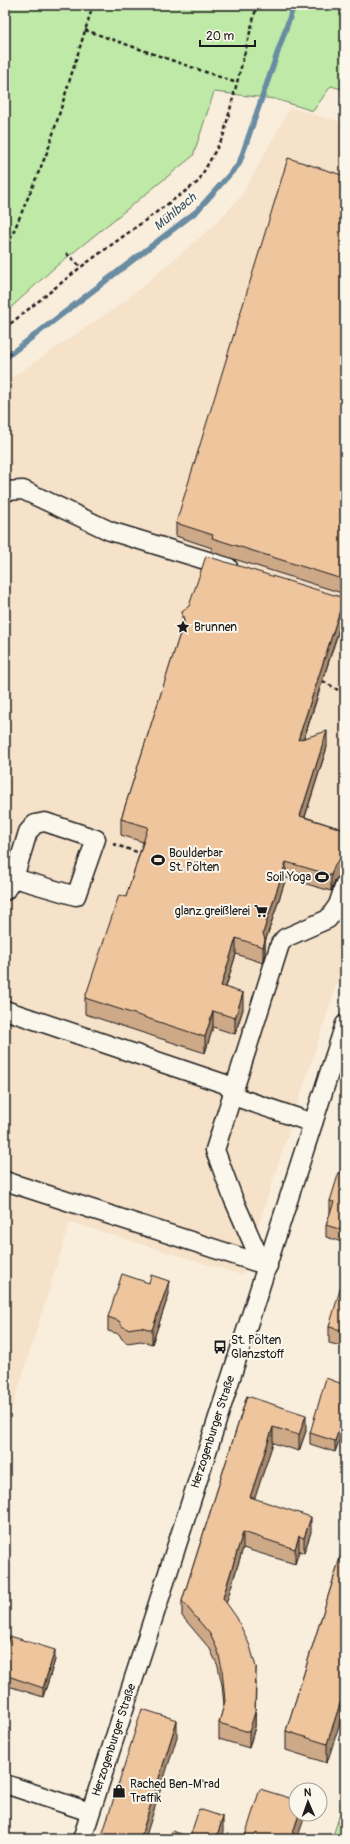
<svg xmlns="http://www.w3.org/2000/svg" width="350" height="1844" font-family="Pangolin,sans-serif">
  <rect width="100%" height="100%" fill="#f9eddc"/>
  <filter id="ink" filterUnits="userSpaceOnUse"><feTurbulence type="fractalNoise" baseFrequency=".025" numOctaves="2"/><feDisplacementMap in="SourceGraphic" scale="8" xChannelSelector="R" yChannelSelector="G"/><feConvolveMatrix kernelMatrix="1 2 1 2 8 2 1 2 1" color-interpolation-filters="sRGB"/></filter>
  <g filter="url(#ink)">
    <path fill="#f6e1c9" d="M 290,108 L 345,123 L 345,958 L 242,1275 L 70,1222 L 5,1431 L 5,382 L 124,302 L 210,229 L 241,197 Z"/>
    <g fill="#bee9a6" stroke="#6d8261">
      <path d="M 5,5 L 345,5 L 345,90 L 331,86 L 313,111 L 275,99 L 214,92 L 193,156 L 54,268 L 5,313 Z"/>
      <path d="M 345,1798 L 345,1839 L 332,1839 Z"/>
    </g>
    <g fill="none" stroke-linecap="round" stroke-linejoin="round">
      <path stroke="#698ca3" stroke-width="5.5" d="M 5,358 L 197,211 L 239,164 L 294,5"/>
      <g stroke="#1c1c1c" stroke-width="21">
        <g id="minor">
          <path d="M 5,491 L 23,490 L 110,531 L 228,567"/>
          <path d="M 5,891 L 14,878 L 28,832 L 35,824 L 45,822 L 96,839 L 76,896 L 14,878"/>
          <path d="M 5,1010 L 225,1084 L 239,1098 L 313,1123"/>
          <path d="M 5,1181 L 268,1266"/>
          <path d="M 262,1264 L 233,1198 L 215,1150 L 280,944 L 285,938 L 328,919 L 338,905 L 345,884"/>
          <path d="M 5,1784 L 90,1812"/>
          <path d="M 82,1839 L 345,1024"/>
        </g>
      </g>
      <g stroke="#1c1c1c" stroke-width="2.5" stroke-dasharray="4 3" stroke-linecap="butt">
        <path d="M 85,30 L 237,83"/>
        <path d="M 5,252 L 48,150 L 93,5"/>
        <path d="M 66,253 L 81,267"/>
        <path d="M 5,328 L 81,267 L 198,182 L 223,137 L 257,5"/>
        <path d="M 323,681 L 338,690"/>
        <path d="M 113,844 L 143,854"/>
      </g>
      <use href="#minor" stroke="#fbf7ec" stroke-width="18"/>
    </g>
    <g fill="#cea988" stroke="#1c1c1c">
      <path d="M 345,176 L 345,594 L 212,552 L 212,548 L 176,536 L 176,523 Z"/>
      <path d="M 182,612 L 344,614 L 304,739 L 327,747 L 305,817 L 345,830 L 345,857 L 340,875 L 335,880 L 331,891 L 286,878 L 265,942 L 265,956 L 263,963 L 236,954 L 226,987 L 243,1009 L 235,1034 L 213,1027 L 205,1053 L 85,1014 L 85,998 L 126,897 L 143,842 L 121,835 L 121,819 L 182,628 Z"/>
      <path d="M 345,1174 L 345,1243 L 326,1237 L 326,1225 L 330,1213 L 330,1201 Z"/>
      <path d="M 345,1283 L 345,1347 L 329,1343 L 329,1327 Z"/>
      <path d="M 169,1294 L 152,1344 L 141,1341 L 127,1343 L 122,1339 L 119,1334 L 108,1331 L 108,1317 Z"/>
      <path d="M 345,1385 L 345,1433 L 342,1432 L 335,1452 L 310,1444 L 310,1433 Z"/>
      <path d="M 247,1396 L 306,1431 L 299,1451 L 273,1443 L 254,1499 L 311,1532 L 304,1553 L 299,1551 L 295,1564 L 243,1548 L 226,1603 L 256,1683 L 255,1727 L 249,1748 L 219,1739 L 219,1723 L 224,1705 L 222,1685 L 218,1666 L 210,1649 L 182,1616 L 182,1601 Z"/>
      <path d="M 345,1542 L 327,1763 L 286,1750 L 286,1731 Z"/>
      <path d="M 5,1650 L 55,1660 L 43,1697 L 5,1685 Z"/>
    </g>
    <g fill="#a78a6f" stroke="#1c1c1c">
      <path d="M 344,598 L 344,614 L 298,756 L 298,740 Z"/>
      <path d="M 327,731 L 327,747 L 300,832 L 300,816 Z"/>
      <path d="M 345,841 L 345,857 L 340,875 L 335,880 L 331,891 L 331,875 L 335,864 Z"/>
      <path d="M 286,862 L 286,878 L 265,942 L 265,956 L 263,963 L 263,933 Z"/>
      <path d="M 236,938 L 236,954 L 221,1002 L 221,986 Z"/>
      <path d="M 243,993 L 243,1009 L 235,1034 L 235,1018 Z"/>
      <path d="M 213,1011 L 213,1027 L 205,1053 L 205,1037 Z"/>
      <path d="M 169,1281 L 169,1294 L 152,1344 L 152,1330 Z"/>
      <path d="M 306,1415 L 306,1431 L 299,1451 L 299,1435 Z"/>
      <path d="M 342,1421 L 342,1432 L 335,1452 L 335,1441 Z"/>
      <path d="M 273,1427 L 273,1443 L 250,1513 L 250,1497 Z"/>
      <path d="M 311,1517 L 311,1532 L 304,1553 L 304,1538 Z"/>
      <path d="M 243,1532 L 243,1548 L 223,1614 L 223,1598 Z"/>
      <path d="M 299,1536 L 299,1551 L 295,1564 L 295,1549 Z"/>
      <path d="M 55,1650 L 55,1660 L 43,1697 L 43,1688 Z"/>
      <path d="M 256,1667 L 255,1727 L 249,1748 L 249,1732 Z"/>
      <path d="M 345,1688 L 345,1707 L 327,1763 L 327,1744 Z"/>
      <path d="M 177,1720 L 177,1737 L 145,1839 L 140,1839 Z"/>
      <path d="M 299,1814 L 303,1814 L 303,1822 L 297,1839 L 291,1839 Z"/>
      <path d="M 223,1817 L 223,1832 L 221,1839 L 216,1839 Z"/>
    </g>
    <g fill="#efc59e" stroke="#1c1c1c">
      <path d="M 288,158 L 345,176 L 345,580 L 212,538 L 213,535 L 176,523 Z"/>
      <path d="M 206,556 L 344,598 L 298,740 L 327,731 L 300,816 L 345,830 L 345,841 L 340,859 L 335,864 L 331,875 L 286,862 L 263,933 L 265,940 L 263,947 L 236,938 L 221,986 L 243,993 L 235,1018 L 213,1011 L 205,1037 L 85,998 L 119,895 L 126,897 L 148,827 L 121,819 L 184,621 L 182,612 L 189,606 Z"/>
      <path d="M 339,1172 L 345,1174 L 345,1231 L 326,1225 L 334,1202 L 330,1201 Z"/>
      <path d="M 122,1274 L 149,1283 L 151,1275 L 169,1281 L 152,1330 L 141,1327 L 127,1329 L 122,1326 L 119,1321 L 108,1317 Z"/>
      <path d="M 342,1283 L 345,1283 L 345,1331 L 329,1327 Z"/>
      <path d="M 326,1378 L 345,1385 L 345,1422 L 342,1421 L 335,1441 L 310,1433 Z"/>
      <path d="M 247,1396 L 306,1415 L 299,1435 L 273,1427 L 250,1497 L 311,1517 L 304,1538 L 299,1536 L 295,1549 L 243,1532 L 228,1581 L 223,1598 L 237,1618 L 250,1646 L 256,1667 L 255,1712 L 249,1732 L 219,1723 L 225,1701 L 222,1669 L 218,1651 L 210,1634 L 182,1601 Z"/>
      <path d="M 345,1542 L 345,1688 L 327,1744 L 286,1731 Z"/>
      <path d="M 10,1636 L 55,1650 L 43,1688 L 5,1675 L 5,1650 Z"/>
      <path d="M 142,1709 L 177,1720 L 140,1839 L 101,1839 Z"/>
      <path d="M 260,1789 L 296,1800 L 296,1814 L 299,1814 L 291,1839 L 244,1839 Z"/>
      <path d="M 199,1809 L 223,1817 L 216,1839 L 169,1839 L 172,1831 L 190,1837 Z"/>
    </g>
  </g>
  <defs>
    <g id="sight-bare" transform="scale(1.08)"><path d="M0-6L1.8-2.2L6-1.7L2.9 1.2L3.7 5.4L0 3.3L-3.7 5.4L-2.9 1.2L-6-1.7L-1.8-2.2Z" fill="#1c1c1c" stroke="#fbf7ec" stroke-width="2.5" paint-order="stroke"/></g>
    <g id="stadium-bare" transform="scale(1.08)"><path d="M0-5a6.5 5 0 1 0 0 10a6.5 5 0 1 0 0-10ZM-3.5-1.8h7v3.6h-7Z" fill="#1c1c1c" stroke="#fbf7ec" stroke-width="2.5" paint-order="stroke"/></g>
    <g id="supermarket-bare" transform="scale(1.08)"><path d="M-6-5.5h2.5l.6 2H6L4.5 2H-2.5L-4.4-4H-6ZM-1.5 3.2a1.3 1.3 0 1 0 .1 0ZM3 3.2a1.3 1.3 0 1 0 .1 0Z" fill="#1c1c1c" stroke="#fbf7ec" stroke-width="2.5" paint-order="stroke"/></g>
    <g id="bus-bare" transform="scale(1.08)"><path d="M-5-6H5V4H4V6H2V4H-2V6H-4V4H-5ZM-3.5-4V0h7V-4ZM-3.5 1.2v1.5H-2V1.2ZM2 1.2v1.5H3.5V1.2Z" fill="#1c1c1c" stroke="#fbf7ec" stroke-width="2.5" paint-order="stroke"/></g>
    <g id="shop-bare" transform="scale(1.08)"><path d="M-5-2.5h2.3a2.7 3.5 0 0 1 5.4 0H5L5.5 6h-11ZM-1.5-2.5h3a1.5 2.3 0 0 0-3 0Z" fill="#1c1c1c" stroke="#fbf7ec" stroke-width="2.5" paint-order="stroke"/></g>
  </defs>
  <g fill-rule="evenodd">
    <use href="#sight-bare" x="183" y="627"/>
    <use href="#stadium-bare" x="158" y="860"/>
    <use href="#stadium-bare" x="322" y="877"/>
    <use href="#supermarket-bare" x="261" y="911"/>
    <use href="#bus-bare" x="220" y="1347"/>
    <use href="#shop-bare" x="119" y="1791"/>
  </g>
  <g text-anchor="middle" dominant-baseline="central" stroke-width="4" stroke-linejoin="round" paint-order="stroke">
    <g font-size="12" fill="#1c1c1c" stroke="#fbf7ec" text-anchor="start">
      <text x="194" y="627">Brunnen</text>
      <text x="169" y="853">Boulderbar<tspan x="169" dy="14">St. Pölten</tspan></text>
      <text x="311" y="877" text-anchor="end">Soil Yoga</text>
      <text x="250" y="911" text-anchor="end">glanz.greißlerei</text>
      <text x="231" y="1340">St. Pölten<tspan x="231" dy="14">Glanzstoff</tspan></text>
      <text x="130" y="1784">Rached Ben-M'rad<tspan x="130" dy="14">Traffik</tspan></text>
    </g>
    <g font-size="12" fill="#1c1c1c" stroke="#fbf7ec">
      <text transform="translate(213 1432) rotate(-72)">Herzogenburger Straße</text>
      <text transform="translate(114 1740) rotate(-72)">Herzogenburger Straße</text>
    </g>
    <g font-size="13" font-style="italic" fill="#435460" stroke="#fbf7ec">
      <text transform="translate(175 212) rotate(-40)">Mühlbach</text>
    </g>
  </g>
  <rect width="350" height="1844" fill="none" stroke="#fbf7ec" stroke-width="20"/>
  <rect x="10" y="10" width="330" height="1824" fill="none" stroke="#1c1c1c" stroke-width="1.5" filter="url(#ink)"/>
  <g transform="translate(308 1802) rotate(358)"><circle r="19" fill="#fbf7ec" stroke="#a29f99"/>
  <path d="M0-3L7 15L0 10L-7 15Z" fill="#1c1c1c"/>
  <text y="-6" font-size="11" font-weight="bold" text-anchor="middle" fill="#1c1c1c">N</text>
  </g>
  <path d="M200 40v6h55v-6" fill="none" stroke="#1c1c1c" stroke-width="2"/>
  <text x="206" y="40" font-size="12" fill="#1c1c1c" stroke="#fbf7ec" stroke-width="3" paint-order="stroke">20 m</text>
</svg>
